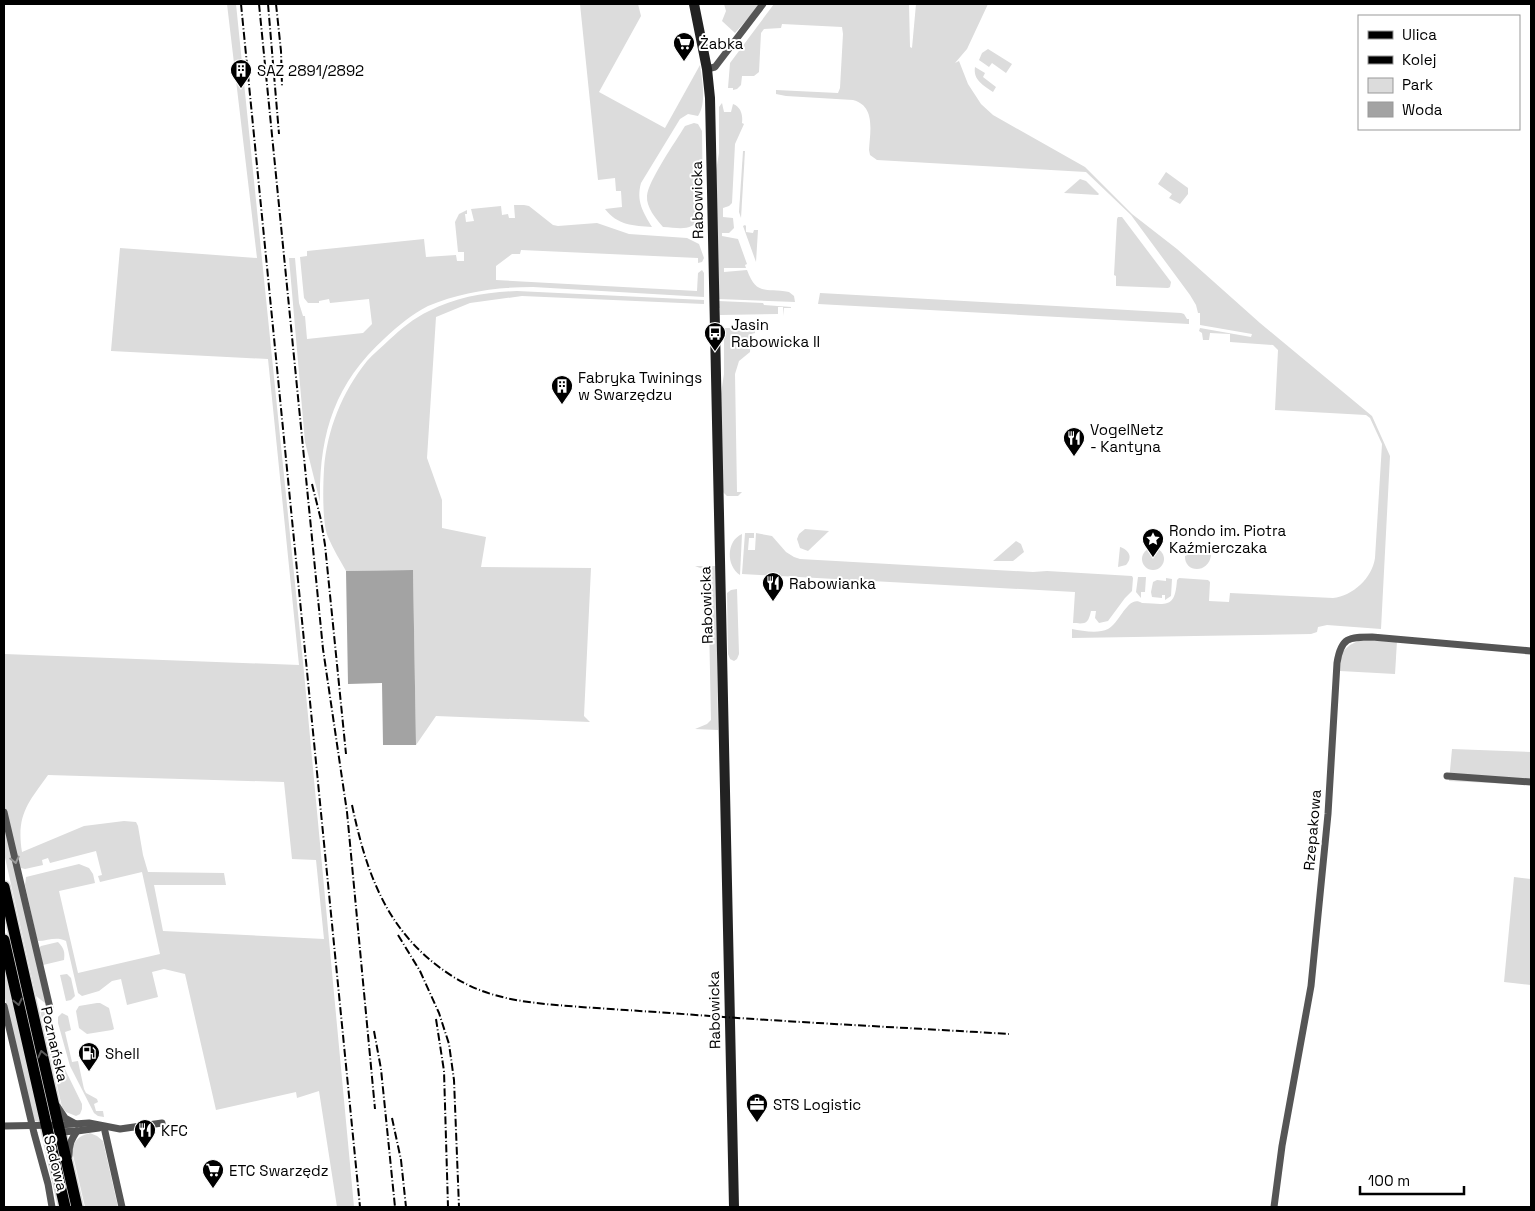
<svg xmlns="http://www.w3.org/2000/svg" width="1535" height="1211" font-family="'Space Grotesk',sans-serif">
  <rect width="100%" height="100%" fill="#fff"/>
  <g fill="#dcdcdc" fill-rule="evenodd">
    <path d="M 227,4 L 236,4 L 303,662 L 354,1207 L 337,1207 L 319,1091 L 297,1098 L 296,1092 L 216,1110 L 185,974 L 164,969 L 152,972 L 158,997 L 127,1005 L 121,979 L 112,981 L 99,991 L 82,996 L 78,993 L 66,941 C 56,936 48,941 38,941 L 37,939 L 25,885 L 26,877 L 79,864 L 89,868 L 93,874 L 95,883 L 59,891 L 78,973 L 160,954 L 142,872 L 100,882 L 98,876 L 102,875 L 96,851 L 50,863 L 48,858 L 42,860 L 43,865 L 25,869 L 21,868 L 4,812 L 4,654 L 299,665 L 268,359 L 111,351 L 120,248 L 257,258 ZM 48,775 L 284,782 L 292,859 L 316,860 L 324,939 L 163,931 L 154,885 L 226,885 L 224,873 L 148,872 L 143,855 L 138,826 L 136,822 L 124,821 L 84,826 L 22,852 C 16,815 28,803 48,775 Z"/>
    <path d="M 580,4 L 638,4 L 641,16 L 599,92 L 665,128 L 700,65 C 702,80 707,103 698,116 L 688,114 L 680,119 L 641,183 C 636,201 643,212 652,227 C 634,226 617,225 605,209 L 622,207 L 621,191 L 616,191 L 615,178 L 598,180 Z"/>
    <path d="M 724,4 L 771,4 L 758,7 L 735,33 L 722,21 L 726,11 Z"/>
    <path d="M 774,4 L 909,4 L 910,47 L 912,48 L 916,4 L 988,4 L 967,49 L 955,63 L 959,61 L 968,84 L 981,104 L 993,115 L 1085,167 L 1132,214 L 1177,249 L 1260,323 L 1372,416 L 1390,456 L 1381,629 L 1327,625 L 1318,627 L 1317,632 L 1311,634 L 1072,638 L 1072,629 C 1083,631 1098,634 1108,629 C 1120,623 1128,594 1142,603 C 1167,604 1175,609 1177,580 L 1179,578 L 1208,580 L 1210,582 L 1209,601 L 1229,602 L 1230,593 L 1333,598 C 1353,596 1372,578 1375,558 L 1382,444 L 1370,418 L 1366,415 L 1275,410 L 1278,350 L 1273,345 L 1230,342 L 1230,334 L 1210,333 L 1209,340 L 1203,340 L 1202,333 L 1199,331 L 1200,328 L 1251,337 L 1252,334 L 1200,325 L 1200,313 L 1198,313 L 1196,305 L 1190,295 L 1131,215 L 1086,172 L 877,160 L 870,155 L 869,150 C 870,132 876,106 853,100 L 786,96 L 776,94 L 776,90 L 838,93 L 840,88 L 843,34 L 842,27 L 782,24 L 781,28 L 764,29 L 761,33 L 759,72 L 754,76 L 742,76 L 741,85 L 737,89 L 733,90 L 733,88 L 728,88 L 730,63 Z"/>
    <path d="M 988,49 L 1012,64 L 1006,73 L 992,63 L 989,67 L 979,60 L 982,53 Z"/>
    <path d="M 975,67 L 985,73 L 983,77 L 996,87 L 993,92 C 983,85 973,80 975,67 Z"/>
    <path d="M 722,103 L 724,112 L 731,112 L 733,104 C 741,107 743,115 742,123 L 744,124 L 735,144 L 732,203 L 729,206 L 723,208 L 723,217 L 733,218 L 734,228 L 729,233 L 722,233 L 722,236 L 738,239 L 747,264 L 745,265 L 746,268 L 724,268 L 724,272 L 747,270 C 757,297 766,287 789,292 L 794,296 L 795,302 L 718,299 L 716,171 L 719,153 L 719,107 Z"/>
    <path d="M 694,123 L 698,124 L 702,131 L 703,216 C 691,232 681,228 663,227 C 656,219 646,207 647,196 C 648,181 676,141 685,126 Z"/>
    <path d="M 743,151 L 745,151 L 741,218 L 739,212 Z"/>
    <path d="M 1166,172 L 1188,188 L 1188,194 L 1180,204 L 1169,198 L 1172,194 L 1158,184 Z"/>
    <path d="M 1080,179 L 1086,181 L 1099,194 L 1098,195 L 1064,193 Z"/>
    <path d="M 514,205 L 524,205 L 529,206 L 553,225 L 558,226 L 597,223 L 629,234 L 687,238 L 699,244 L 704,258 L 702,262 L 698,263 L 698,258 L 521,250 L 520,254 L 512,254 L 496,266 L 496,280 L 697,291 L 698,273 L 702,270 L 704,273 L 704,297 L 533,287 C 497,287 461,292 428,306 C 412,314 398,326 385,338 C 334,384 319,435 320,502 L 305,442 L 289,258 L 295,258 L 299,303 L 303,316 L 305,316 L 307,339 L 363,333 L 372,324 L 369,299 L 330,303 L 329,299 L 319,301 L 319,303 L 308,303 L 304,298 L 300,257 L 307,256 L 307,251 L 424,239 L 426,257 L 456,255 L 457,261 L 464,261 L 464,252 L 458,252 L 455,222 L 459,214 L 467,210 L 467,214 L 465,214 L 466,222 L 474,221 L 471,209 L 501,206 L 502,215 L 508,214 L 509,218 L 515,218 Z"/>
    <path d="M 1118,217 L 1122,217 L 1171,282 L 1170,287 L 1168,288 L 1116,286 L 1116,276 L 1114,275 L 1117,219 Z"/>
    <path d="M 745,225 L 746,226 L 746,232 L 753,233 L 754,230 L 758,230 L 756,262 L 743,226 Z"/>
    <path d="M 517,291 L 704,300 L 704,304 L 522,296 L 470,303 L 436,317 L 427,458 L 442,500 L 442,528 L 486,537 L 481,567 L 591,568 L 584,716 L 590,722 L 436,716 L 416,745 L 413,570 L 346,571 C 340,560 333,549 328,537 C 322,523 323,486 324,469 C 327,430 342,392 367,361 C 373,354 382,347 389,340 C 401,329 414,318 429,311 C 456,297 487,292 517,291 Z"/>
    <path d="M 820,293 L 1181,313 L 1184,314 L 1187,319 L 1189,319 L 1189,324 L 818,304 Z"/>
    <path d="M 718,301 L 763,303 L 764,305 L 791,307 L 791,308 L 784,308 L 784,316 L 783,307 L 778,307 L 778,314 L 720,315 L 720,308 L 718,308 Z"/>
    <path d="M 724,328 L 751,328 L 755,330 L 755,333 L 751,334 L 750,352 L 739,361 L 735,374 L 737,492 L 742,492 L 738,496 L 727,496 L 722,491 L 720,400 L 724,374 Z"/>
    <path d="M 805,529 L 829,531 L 808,551 L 800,548 L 797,539 L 799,534 Z"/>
    <path d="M 745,533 L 754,533 L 754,538 L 749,538 L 748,550 L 755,550 L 756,533 L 772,536 L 786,552 L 794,557 L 800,559 L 1033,572 L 1047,571 L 1132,576 L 1133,578 L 1132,591 L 1125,598 L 1108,621 L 1099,623 L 1095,618 L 1096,611 L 1091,611 C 1088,624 1086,624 1073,623 L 1075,592 L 742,574 Z"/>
    <path d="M 742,534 L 740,575 C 726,566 726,541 742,534 Z"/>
    <path d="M 1016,541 L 1021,544 L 1024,552 L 1013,561 L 993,561 Z"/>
    <path d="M 1120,547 C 1129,550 1133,557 1126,565 L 1118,567 Z"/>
    <circle cx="1153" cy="559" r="11"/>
    <path d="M 1190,554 L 1211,555 C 1209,574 1184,573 1185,556 Z"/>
    <path d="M 695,566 L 716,566 L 718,730 L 695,729 L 707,724 L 711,720 L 708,575 L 705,570 Z"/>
    <path d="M 1138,577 L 1146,577 L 1145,592 L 1141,592 L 1141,598 L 1136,592 Z"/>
    <path d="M 1166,578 L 1172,579 L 1171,596 L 1165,600 L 1165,595 L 1162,595 L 1162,598 L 1152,597 L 1151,592 L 1153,582 L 1157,580 L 1166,581 Z"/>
    <path d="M 737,589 L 739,654 L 737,659 L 734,661 L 730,659 L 728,654 L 727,593 L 731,590 Z"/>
    <path d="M 1358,641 L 1397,641 L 1395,674 L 1340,671 L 1341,653 L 1350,645 Z"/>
    <path d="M 1452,749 L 1531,752 L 1531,785 L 1449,781 Z"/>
    <path d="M 4,823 L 45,999 L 45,1003 L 36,996 L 4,853 Z"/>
    <path d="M 1514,877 L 1531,879 L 1531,985 L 1504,982 Z"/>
    <path d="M 58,942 C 64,948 65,952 64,960 L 43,965 L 39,948 L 41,946 Z"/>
    <path d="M 4,959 L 40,1121 L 33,1121 L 4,994 Z"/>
    <path d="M 67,974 L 71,978 L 75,996 L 71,1000 L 66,1001 L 60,975 Z"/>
    <path d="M 97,1003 L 100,1003 L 109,1008 L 114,1029 L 112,1030 L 87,1034 L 79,1028 L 76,1011 L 79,1006 Z"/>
    <path d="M 40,1010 L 43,1010 L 47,1012 L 59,1057 L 82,1104 L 82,1109 L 80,1114 L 76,1116 L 66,1112 L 62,1107 Z"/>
    <path d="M 62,1013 L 68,1016 L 71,1030 L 65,1032 L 72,1062 L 78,1061 L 84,1089 L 86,1093 L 97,1099 L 98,1102 L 94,1104 L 96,1111 L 103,1111 L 104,1117 L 98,1116 L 94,1113 L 70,1066 L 58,1023 L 58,1017 Z"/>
    <path d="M 90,1133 L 97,1136 L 103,1141 L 118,1207 L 85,1207 L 72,1151 C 74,1140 79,1136 90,1133 Z"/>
  </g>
  <path fill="#a3a3a3" d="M 413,570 L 416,745 L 383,745 L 382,683 L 348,684 L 346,571 Z"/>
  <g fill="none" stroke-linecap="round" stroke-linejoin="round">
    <g stroke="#dbdbdb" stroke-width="14">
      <g id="primary">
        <path d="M 4,887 L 77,1207"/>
        <path d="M 4,940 L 65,1207"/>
      </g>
    </g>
    <g stroke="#555" stroke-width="7">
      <path d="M 707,69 L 715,67 L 763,4"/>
      <path d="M 1447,776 L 1531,782"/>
      <path d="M 4,812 L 50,1008"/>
      <path d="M 4,1006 L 34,1133 L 48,1184 L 52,1207"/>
      <path d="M 57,1106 L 65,1118 L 76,1124"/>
      <path d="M 4,1126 L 59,1125 L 89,1123 L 120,1129 L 162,1123"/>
      <path d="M 104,1127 L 122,1207"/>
      <path d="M 58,1131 L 60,1132 L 77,1131 L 99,1128"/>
      <path d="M 69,1155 C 69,1145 71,1140 77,1131"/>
      <path d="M 1274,1207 L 1282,1146 L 1311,986 L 1328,814 L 1337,663 C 1341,637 1349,637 1372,637 L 1531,651"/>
    </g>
    <path stroke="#222" stroke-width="10" d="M 694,4 L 707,69 L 710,98 L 734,1207"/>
    <use href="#primary" stroke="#000" stroke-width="11"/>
    <g stroke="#000" stroke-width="2" stroke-dasharray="8 2.5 1 2.5" stroke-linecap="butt">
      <path d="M 241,4 L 360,1207"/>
      <path d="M 259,4 L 323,649 L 347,812 L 375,1109"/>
      <path d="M 268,4 L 279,134"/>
      <path d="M 276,4 L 281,51 L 282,86"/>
      <path d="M 312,484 L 321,520 L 325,545 L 346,754"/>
      <path d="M 352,805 C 367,876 388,935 452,976 C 493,1002 535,1003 581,1007 C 611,1009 640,1011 670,1013 C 783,1022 896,1027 1009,1034"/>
      <path d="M 398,935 L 420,971 L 439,1013 L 449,1044 L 454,1080 L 459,1207"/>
      <path d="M 436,1019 L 444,1071 L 448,1207"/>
      <path d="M 374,1031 L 381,1069 L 395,1207"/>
      <path d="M 392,1118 L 401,1160 L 406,1207"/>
    </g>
  </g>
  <defs><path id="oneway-chevron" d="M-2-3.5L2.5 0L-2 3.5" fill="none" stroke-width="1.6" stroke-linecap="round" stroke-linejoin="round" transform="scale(1.25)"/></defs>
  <use stroke="#999" href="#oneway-chevron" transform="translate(15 860) rotate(77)"/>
  <g stroke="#595959">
    <use href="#oneway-chevron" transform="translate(18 1002) rotate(77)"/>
    <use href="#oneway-chevron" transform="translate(42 1054) rotate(-103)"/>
  </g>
  <defs>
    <g id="supermarket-pin" transform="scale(1.125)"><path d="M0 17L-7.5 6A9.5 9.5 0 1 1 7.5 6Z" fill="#000" stroke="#fff"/><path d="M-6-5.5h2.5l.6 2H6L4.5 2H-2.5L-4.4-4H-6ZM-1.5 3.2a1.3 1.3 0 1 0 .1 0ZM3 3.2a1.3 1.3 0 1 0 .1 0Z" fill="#fff"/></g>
    <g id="building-pin" transform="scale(1.125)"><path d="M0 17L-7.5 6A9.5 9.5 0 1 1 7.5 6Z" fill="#000" stroke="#fff"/><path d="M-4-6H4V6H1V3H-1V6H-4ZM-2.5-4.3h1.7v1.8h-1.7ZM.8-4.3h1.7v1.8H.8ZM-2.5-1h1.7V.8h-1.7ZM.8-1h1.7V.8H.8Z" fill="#fff"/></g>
    <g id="bus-pin" transform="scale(1.125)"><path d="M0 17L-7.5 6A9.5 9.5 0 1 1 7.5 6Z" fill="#000" stroke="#fff"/><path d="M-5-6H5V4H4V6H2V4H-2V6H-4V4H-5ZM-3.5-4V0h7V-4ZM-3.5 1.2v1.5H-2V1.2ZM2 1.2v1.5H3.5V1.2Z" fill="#fff"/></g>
    <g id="restaurant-pin" transform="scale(1.125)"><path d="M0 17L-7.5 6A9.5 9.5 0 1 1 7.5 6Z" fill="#000" stroke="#fff"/><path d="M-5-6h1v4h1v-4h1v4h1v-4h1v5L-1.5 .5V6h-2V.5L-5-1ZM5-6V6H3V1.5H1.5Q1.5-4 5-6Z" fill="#fff"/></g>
    <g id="sight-pin" transform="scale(1.125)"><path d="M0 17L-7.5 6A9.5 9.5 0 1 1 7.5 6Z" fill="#000" stroke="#fff"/><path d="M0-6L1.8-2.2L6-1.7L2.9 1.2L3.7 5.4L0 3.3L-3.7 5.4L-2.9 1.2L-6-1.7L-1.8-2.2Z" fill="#fff"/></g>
    <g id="fuel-pin" transform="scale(1.125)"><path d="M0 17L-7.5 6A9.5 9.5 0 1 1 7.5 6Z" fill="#000" stroke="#fff"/><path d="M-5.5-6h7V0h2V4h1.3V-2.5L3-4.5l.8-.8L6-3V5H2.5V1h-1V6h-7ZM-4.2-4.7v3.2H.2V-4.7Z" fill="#fff"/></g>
    <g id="office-pin" transform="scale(1.125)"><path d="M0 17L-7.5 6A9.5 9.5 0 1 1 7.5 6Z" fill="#000" stroke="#fff"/><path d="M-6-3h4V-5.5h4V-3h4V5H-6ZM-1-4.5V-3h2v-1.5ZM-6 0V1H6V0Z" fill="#fff"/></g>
  </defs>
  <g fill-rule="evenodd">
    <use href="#supermarket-pin" x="684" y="43"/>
    <use href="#building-pin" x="241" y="70"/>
    <use href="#bus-pin" x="715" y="333"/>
    <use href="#building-pin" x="562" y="386"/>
    <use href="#restaurant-pin" x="1074" y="438"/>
    <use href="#sight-pin" x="1153" y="539"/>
    <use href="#restaurant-pin" x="773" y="583"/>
    <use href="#fuel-pin" x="89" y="1053"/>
    <use href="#office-pin" x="757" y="1104"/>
    <use href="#restaurant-pin" x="145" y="1130"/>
    <use href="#supermarket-pin" x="213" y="1170"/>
  </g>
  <g text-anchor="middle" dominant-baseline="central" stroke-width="4" stroke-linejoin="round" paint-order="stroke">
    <g font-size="15" fill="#000" stroke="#fff" text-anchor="start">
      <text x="700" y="43">Żabka</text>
      <text x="257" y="70">SAZ 2891/2892</text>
      <text x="731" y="324">Jasin<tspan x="731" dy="17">Rabowicka II</tspan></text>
      <text x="578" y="377">Fabryka Twinings<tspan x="578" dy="17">w Swarzędzu</tspan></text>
      <text x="1090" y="429">VogelNetz<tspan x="1090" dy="17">- Kantyna</tspan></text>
      <text x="1169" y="530">Rondo im. Piotra<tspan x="1169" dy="17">Kaźmierczaka</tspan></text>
      <text x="789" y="583">Rabowianka</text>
      <text x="105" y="1053">Shell</text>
      <text x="773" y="1104">STS Logistic</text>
      <text x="161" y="1130">KFC</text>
      <text x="229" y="1170">ETC Swarzędz</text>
    </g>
    <g font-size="15" fill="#000" stroke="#fff">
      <text transform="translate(697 200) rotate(-91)">Rabowicka</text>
      <text transform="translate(706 605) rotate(-92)">Rabowicka</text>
      <text transform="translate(1312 830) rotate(-85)">Rzepakowa</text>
      <text transform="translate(714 1010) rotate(-91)">Rabowicka</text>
      <text transform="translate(55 1044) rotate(77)">Poznańska</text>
      <text transform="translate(56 1163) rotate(76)">Sadowa</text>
    </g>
  </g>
  <rect width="1535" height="1211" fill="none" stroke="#000000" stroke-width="10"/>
  <rect x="1358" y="15" width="162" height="115" fill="#ffffff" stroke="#999999"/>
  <rect x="1368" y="31" width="25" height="8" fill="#000000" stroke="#999999"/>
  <text x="1402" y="40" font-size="15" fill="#000000">Ulica</text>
  <rect x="1368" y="56" width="25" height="8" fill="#000000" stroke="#999999"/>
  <text x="1402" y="65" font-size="15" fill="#000000">Kolej</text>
  <rect x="1368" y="78" width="25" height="15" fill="#dcdcdc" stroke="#999999"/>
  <text x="1402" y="90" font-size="15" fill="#000000">Park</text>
  <rect x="1368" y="102" width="25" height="15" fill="#a3a3a3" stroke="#999999"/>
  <text x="1402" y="115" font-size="15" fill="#000000">Woda</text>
  <path d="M1360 1186v8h104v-8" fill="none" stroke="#000000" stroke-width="2.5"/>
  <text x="1368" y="1186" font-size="15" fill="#000000" stroke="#ffffff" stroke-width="4" paint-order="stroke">100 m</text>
</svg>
